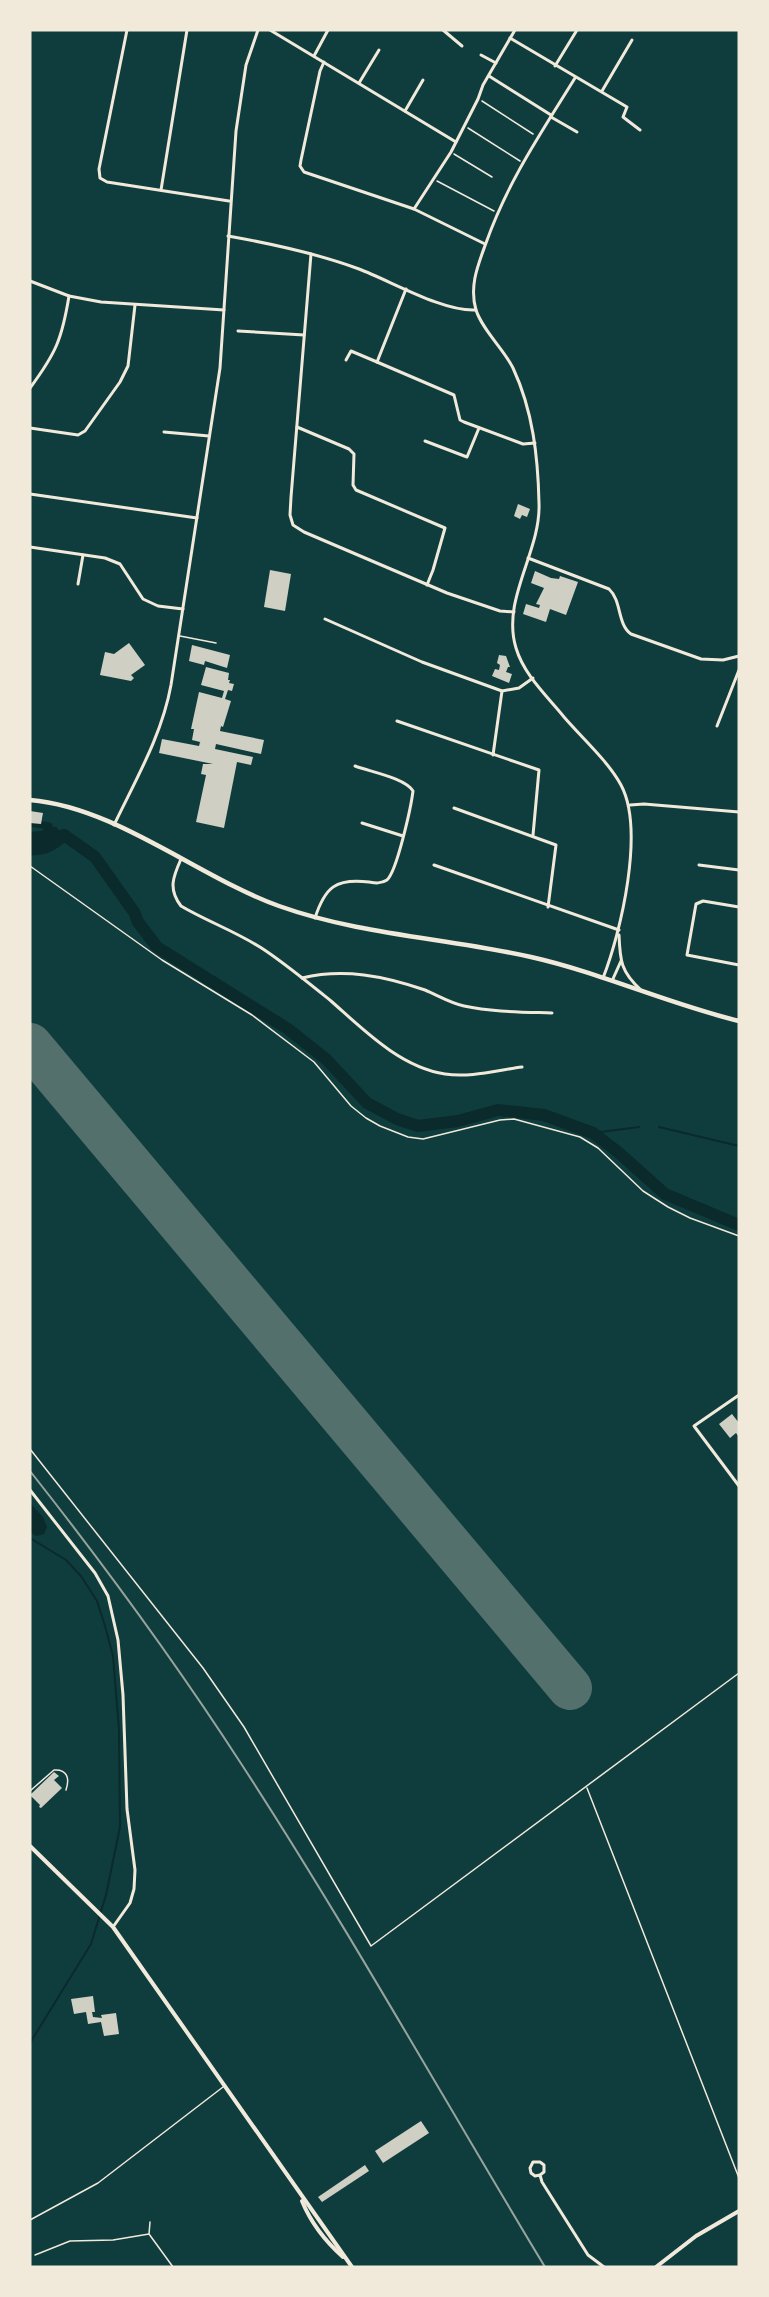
<svg xmlns="http://www.w3.org/2000/svg" width="769" height="2297" font-family="Raleway,sans-serif">
  <rect width="100%" height="100%" fill="#0f3d3e"/>
  <g fill="#0a2a2b">
    <path d="M 49,826 L 56,827 L 64,835 C 54,844 44,851 30,849 L 30,832 L 41,831 Z"/>
    <path d="M 30,1503 L 43,1517 L 47,1527 L 44,1534 L 36,1536 L 30,1532 Z"/>
  </g>
  <g fill="none" stroke-linecap="round" stroke-linejoin="round">
    <g stroke="#0a2a2b" stroke-width="2">
      <path d="M 659,1127 L 739,1146"/>
      <path d="M 593,1133 L 639,1127"/>
      <path d="M 30,1538 L 66,1560 L 81,1576 L 97,1601 L 105,1626 L 113,1656 L 119,1730 L 120,1827 L 106,1895 L 91,1944 L 30,2043"/>
    </g>
    <path stroke="#0a2a2b" stroke-width="7" d="M 30,823 L 49,826"/>
    <path stroke="#0a2a2b" stroke-width="12" d="M 30,849 C 44,851 54,844 64,835 L 95,857 L 134,912 L 138,922 L 157,947 L 288,1029 L 327,1060 L 367,1103 L 397,1119 L 418,1126 L 458,1121 L 498,1110 L 544,1115 L 593,1133 L 618,1152 L 665,1194 L 739,1225"/>
    <path stroke="#53706d" stroke-width="44" d="M 30,1045 L 570,1688"/>
  </g>
  <g fill="#cfcfc3">
    <path d="M 518,504 L 530,509 L 527,517 L 522,515 L 520,519 L 514,516 Z"/>
    <path d="M 270,570 L 291,574 L 285,611 L 264,607 Z"/>
    <path d="M 535,571 L 551,578 L 559,579 L 560,576 L 578,582 L 566,615 L 550,609 L 546,622 L 523,614 L 526,604 L 539,608 L 540,605 L 536,604 L 544,588 L 531,583 Z"/>
    <path d="M 129,643 L 145,665 L 131,675 L 134,678 L 131,681 L 100,675 L 105,652 L 114,654 Z"/>
    <path d="M 192,645 L 230,655 L 227,668 L 205,661 L 204,665 L 189,661 Z"/>
    <path d="M 499,655 L 506,656 L 510,667 L 508,667 L 506,672 L 512,674 L 509,683 L 492,676 L 495,669 L 499,670 L 500,665 L 497,663 Z"/>
    <path d="M 206,667 L 229,673 L 228,680 L 230,680 L 229,683 L 234,684 L 232,691 L 228,690 L 225,699 L 231,701 L 223,727 L 221,726 L 220,731 L 264,740 L 261,754 L 216,744 L 215,749 L 253,757 L 251,765 L 237,762 L 224,828 L 196,822 L 206,775 L 201,774 L 203,764 L 213,764 L 159,753 L 162,739 L 199,746 L 200,742 L 212,745 L 192,740 L 194,729 L 191,729 L 199,692 L 222,698 L 224,691 L 201,685 Z"/>
    <path d="M 30,811 L 43,813 L 41,824 L 30,823 Z"/>
    <path d="M 732,1414 L 739,1423 L 739,1437 L 736,1433 L 730,1438 L 719,1424 Z"/>
    <path d="M 54,1772 L 59,1776 L 54,1780 L 62,1788 L 41,1808 L 39,1807 L 40,1805 L 30,1795 Z"/>
    <path d="M 93,1996 L 95,2012 L 92,2012 L 93,2017 L 102,2018 L 101,2015 L 116,2013 L 119,2034 L 104,2036 L 101,2022 L 88,2024 L 86,2012 L 74,2014 L 71,1999 Z"/>
    <path d="M 421,2121 L 429,2133 L 383,2163 L 375,2151 Z"/>
    <path d="M 365,2165 L 369,2171 L 322,2202 L 318,2197 Z"/>
  </g>
  <g fill="none" stroke-linecap="round" stroke-linejoin="round">
    <g stroke="#f1e9da" stroke-width="1.5">
      <path d="M 482,101 L 533,134"/>
      <path d="M 468,128 L 520,161"/>
      <path d="M 454,154 L 492,177"/>
      <path d="M 437,181 L 494,211"/>
      <path d="M 30,866 L 162,960 L 252,1015 L 314,1062 L 351,1106 L 366,1118 L 380,1126 L 408,1137 L 423,1139 L 500,1120 L 514,1119 L 580,1137 L 598,1148 L 643,1191 L 668,1207 L 690,1218 L 739,1236"/>
      <path d="M 30,1449 L 203,1668 L 244,1727 L 371,1946 L 739,1673"/>
      <path d="M 587,1788 L 739,2178"/>
      <path d="M 150,2222 L 149,2234 L 173,2267"/>
      <path d="M 35,2255 L 70,2241 L 113,2240 L 149,2234"/>
    </g>
    <g stroke="#f1e9da" stroke-width="1.5">
      <path d="M 180,636 L 216,643"/>
      <path d="M 30,1791 L 54,1770 C 67,1769 70,1778 66,1790"/>
      <path d="M 30,2220 L 98,2183 L 223,2087"/>
    </g>
    <g stroke="#f1e9da" stroke-width="3">
      <path d="M 127,30 L 99,169 L 100,178 L 107,182 L 229,201"/>
      <path d="M 270,30 L 456,142"/>
      <path d="M 443,30 L 462,46"/>
      <path d="M 510,38 L 627,107 L 623,117 L 640,130"/>
      <path d="M 481,55 L 496,63"/>
      <path d="M 314,56 L 328,30"/>
      <path d="M 324,62 L 320,71 L 301,160 L 300,166 L 304,172 L 414,209 L 485,244"/>
      <path d="M 555,66 L 577,30"/>
      <path d="M 489,76 L 551,115"/>
      <path d="M 575,78 C 541,133 508,181 486,243 C 478,265 469,286 476,310 C 483,331 503,348 513,368 C 533,411 538,457 539,503 C 541,552 501,599 516,648 C 524,675 547,696 564,717 C 582,738 608,761 621,785 C 645,830 621,932 603,978"/>
      <path d="M 359,83 L 379,50"/>
      <path d="M 602,91 L 632,40"/>
      <path d="M 405,111 L 423,80"/>
      <path d="M 551,117 L 577,132"/>
      <path d="M 161,190 L 187,30"/>
      <path d="M 414,209 L 451,152 L 478,99 L 483,85 L 515,30"/>
      <path d="M 228,236 C 273,244 316,253 359,269 C 391,281 443,312 476,310"/>
      <path d="M 311,254 L 291,497 L 290,515 L 293,525 L 304,532 L 447,593 L 500,611 L 514,612"/>
      <path d="M 30,281 L 69,296 L 101,302 L 224,310"/>
      <path d="M 406,289 L 377,362 L 454,395 L 460,420 L 464,422 L 523,444 L 535,443"/>
      <path d="M 238,331 L 304,335"/>
      <path d="M 346,360 L 351,351 L 377,362"/>
      <path d="M 30,388 C 56,353 62,339 69,296"/>
      <path d="M 297,427 L 349,449 L 354,454 L 353,485 L 356,490 L 445,528 L 433,570 L 427,585"/>
      <path d="M 30,428 L 78,435 L 85,431 L 120,382 L 128,366 L 135,305"/>
      <path d="M 164,432 L 209,436"/>
      <path d="M 425,441 L 467,457 L 479,428"/>
      <path d="M 30,494 L 197,518"/>
      <path d="M 30,547 L 105,558 L 120,564 L 143,599 L 158,606 L 183,609"/>
      <path d="M 528,558 L 609,589 C 622,601 617,624 631,634 L 701,659 L 723,660 L 739,656"/>
      <path d="M 78,584 L 83,555"/>
      <path d="M 325,619 L 422,662 L 502,691 L 519,688 L 533,678"/>
      <path d="M 397,721 L 539,770 L 533,835"/>
      <path d="M 717,726 L 739,670"/>
      <path d="M 493,755 L 502,691"/>
      <path d="M 630,805 L 644,804 L 739,812"/>
      <path d="M 454,808 L 556,845 L 548,907"/>
      <path d="M 362,823 L 403,836"/>
      <path d="M 114,825 C 136,779 162,735 171,685 L 220,368 L 236,131 L 246,65 L 258,30"/>
      <path d="M 181,859 C 173,877 168,889 181,906 C 208,922 240,933 266,951 C 288,966 310,984 331,1001 C 364,1030 400,1067 445,1074 C 470,1078 498,1070 522,1067"/>
      <path d="M 434,865 L 619,930"/>
      <path d="M 699,865 L 739,870"/>
      <path d="M 739,907 L 703,901 L 696,904 L 687,955 L 739,965"/>
      <path d="M 315,918 C 325,887 336,878 369,882 C 375,883 381,884 387,880 C 397,871 411,807 413,791 C 405,778 371,772 355,766"/>
      <path d="M 619,935 C 620,961 621,972 641,990"/>
      <path d="M 302,978 C 344,968 384,976 425,990 C 437,995 450,1003 464,1006 C 492,1012 523,1012 552,1013"/>
      <path d="M 612,981 L 621,961"/>
      <path d="M 739,1395 L 694,1426 L 739,1486"/>
      <path d="M 30,1490 L 95,1573 L 108,1596 L 118,1640 L 123,1695 L 127,1809 L 135,1870 L 134,1889 L 130,1903 L 113,1927"/>
      <path d="M 540,2175 L 535,2176 L 531,2173 L 530,2168 L 533,2162 L 540,2162 L 544,2165 L 544,2172 L 540,2175 L 542,2182 L 588,2255 L 604,2267"/>
    </g>
    <g stroke="#f1e9da" stroke-width="4">
      <path d="M 30,1846 L 113,1927 L 352,2267"/>
      <path d="M 302,2201 C 311,2223 325,2241 343,2257"/>
      <path d="M 656,2267 L 696,2236 L 739,2211"/>
    </g>
    <path stroke="#f1e9da" stroke-width="4.5" d="M 30,800 C 116,807 198,877 279,906 C 360,935 447,938 531,957 C 602,973 668,1004 739,1021"/>
    <path stroke="#97a49c" stroke-width="2" d="M 30,1471 C 105,1566 176,1663 242,1765 C 348,1928 444,2100 545,2267"/>
  </g>
  <rect width="769" height="2297" fill="none" stroke="#f1e9da" stroke-width="63"/>
</svg>
